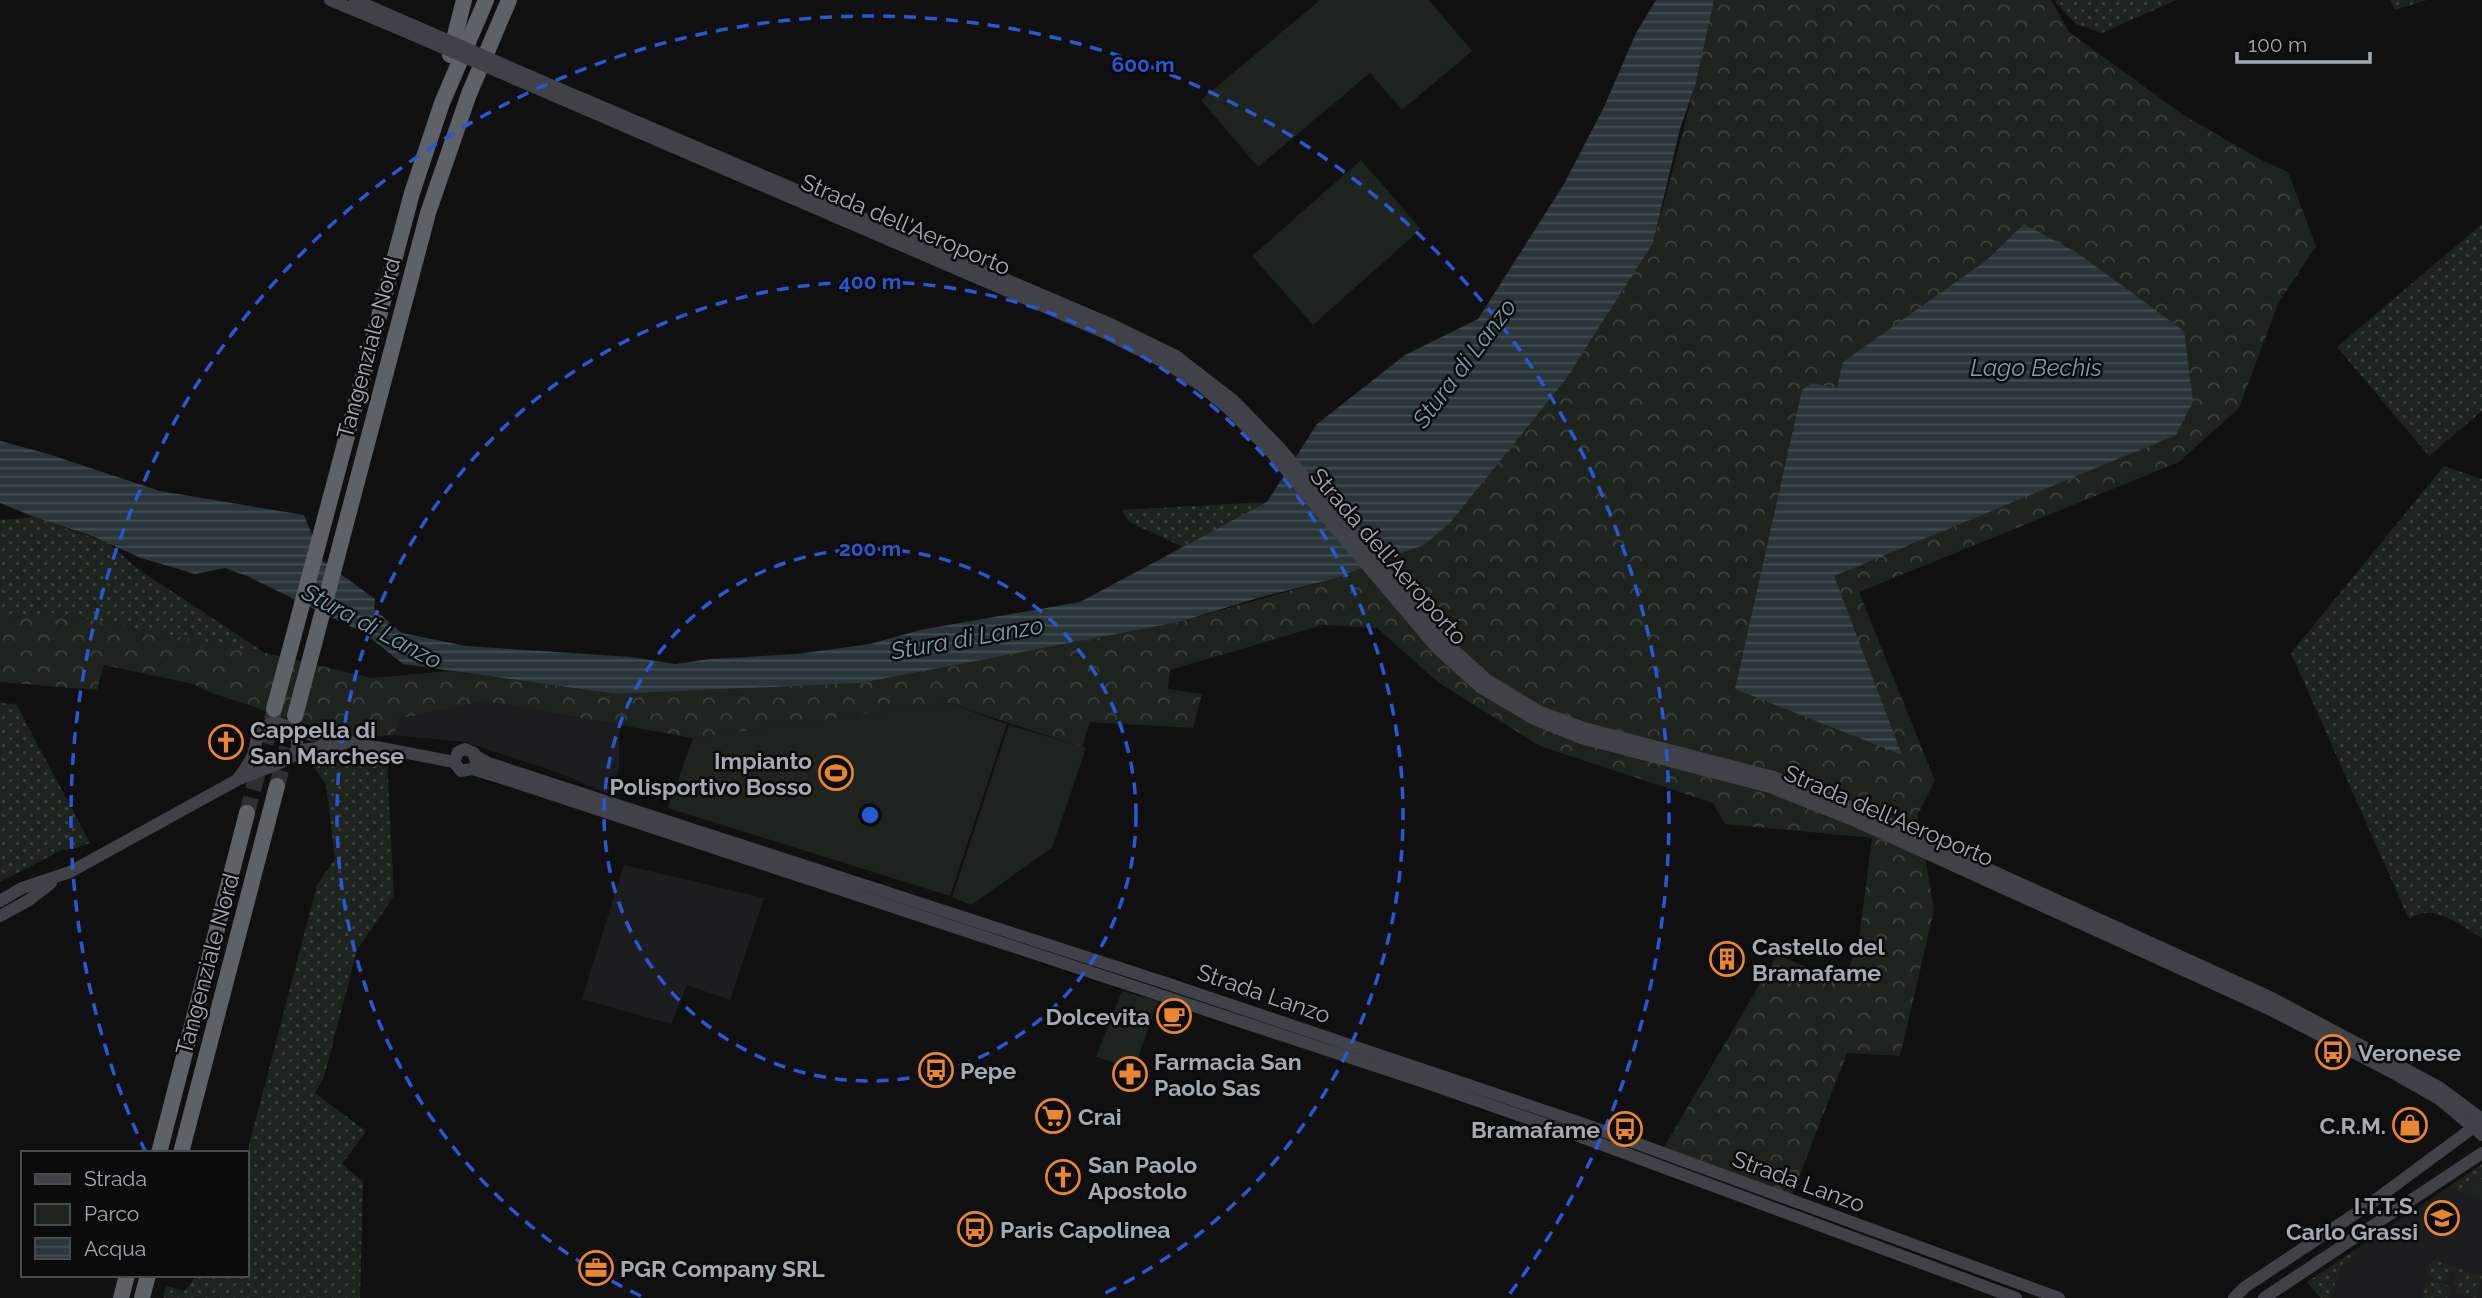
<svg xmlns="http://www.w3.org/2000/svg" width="2482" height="1298" font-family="Raleway,sans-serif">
  <defs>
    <pattern id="grass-dots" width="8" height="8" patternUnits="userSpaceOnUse" patternTransform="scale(1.75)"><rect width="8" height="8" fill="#1d241d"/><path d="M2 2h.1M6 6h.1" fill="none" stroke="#3b413b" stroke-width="1.8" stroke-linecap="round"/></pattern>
    <pattern id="forest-crowns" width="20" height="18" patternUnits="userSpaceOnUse" patternTransform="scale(1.75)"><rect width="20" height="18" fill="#1d241d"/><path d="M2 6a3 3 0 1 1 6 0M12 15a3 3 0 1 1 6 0" fill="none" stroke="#3b413b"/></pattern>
    <pattern id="water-rules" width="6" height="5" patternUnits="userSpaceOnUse" patternTransform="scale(1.75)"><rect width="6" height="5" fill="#2a3539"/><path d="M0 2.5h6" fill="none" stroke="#465053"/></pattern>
  </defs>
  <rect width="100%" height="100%" fill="#101011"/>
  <g fill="#1c1d1e">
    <path d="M 485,701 L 619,725 L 619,767 L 611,793 L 608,794 L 557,772 L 465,742 L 394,735 L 399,719 Z"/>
    <path d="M 624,865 L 764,898 L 730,1000 L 687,985 L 671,1024 L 582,999 Z"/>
    <path d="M 2482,1164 L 2482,1298 L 2321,1298 L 2307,1282 Z"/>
  </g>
  <g fill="url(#grass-dots)">
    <path d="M 2056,0 L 2176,0 L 2102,33 L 2076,24 L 2056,3 Z"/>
    <path d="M 2390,0 L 2427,0 L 2395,10 Z"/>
    <path d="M 2482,224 L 2482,411 L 2429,456 L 2337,347 Z"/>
    <path d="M 2444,466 L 2482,479 L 2482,938 C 2461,926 2432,901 2410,919 L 2407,915 L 2291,653 Z"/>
    <path d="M 1267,502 L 1272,507 L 1185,548 L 1129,522 L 1122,510 Z"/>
    <path d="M 34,517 L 108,543 L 138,569 L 265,653 L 55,613 L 0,619 L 0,520 Z"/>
    <path d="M 0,703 L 16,704 L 90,843 L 77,848 L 62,850 L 0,882 Z"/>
    <path d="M 344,755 L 387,758 L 394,896 L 357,950 L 324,1077 L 315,1093 L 366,1131 L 342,1164 L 363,1182 L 360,1298 L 163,1298 L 166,1286 L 185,1291 L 197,1275 L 247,1275 L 247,1153 L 317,885 L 335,859 L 326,784 L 311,764 Z"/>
    <path d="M 2482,1164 L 2482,1179 L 2472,1176 L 2465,1195 L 2449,1187 Z"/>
    <path d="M 2354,1251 L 2356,1254 L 2342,1264 L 2330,1298 L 2321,1298 L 2307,1282 Z"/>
    <path d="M 2432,1259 L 2482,1276 L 2477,1298 L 2456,1293 L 2457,1287 L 2453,1285 L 2457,1274 L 2450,1271 L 2445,1282 L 2426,1275 Z"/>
    <path d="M 2427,1279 L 2452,1287 L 2448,1298 L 2423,1298 L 2422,1295 Z"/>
  </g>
  <path fill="url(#forest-crowns)" d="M 1712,0 L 2051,0 L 2070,33 L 2185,116 L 2263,161 L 2288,172 L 2316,246 L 2278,304 L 2239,408 L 2179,462 L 1859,592 L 1935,781 L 1918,814 L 1934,910 L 1900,1056 L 1847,1053 L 1790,1200 L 1664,1147 L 1777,955 L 1838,980 L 1846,976 L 1859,939 L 1872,838 L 1725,824 L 1713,803 L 1540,746 L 1439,683 L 1377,628 L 1323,625 L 1170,670 L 1168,689 L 1202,694 L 1193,728 L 1090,722 L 1082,747 L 948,703 L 693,738 L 485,701 L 399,719 L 394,735 L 351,739 L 212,693 L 193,684 L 104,665 L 97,690 L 0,682 L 0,619 L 55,613 L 265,653 L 372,678 L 450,671 L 616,694 L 861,683 L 1179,622 L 1333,579 L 1424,545 L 1566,379 L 1653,243 L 1695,86 Z"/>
  <g fill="#1d241d">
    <path d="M 1320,0 L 1429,0 L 1472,51 L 1402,110 L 1370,73 L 1258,167 L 1201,100 Z"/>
    <path d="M 1361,160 L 1421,229 L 1313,325 L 1252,256 Z"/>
    <path d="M 948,703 L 1007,724 L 950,896 L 668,808 L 693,738 Z"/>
    <path d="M 1009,725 L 1086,748 L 1052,848 L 971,905 L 952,897 Z"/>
    <path d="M 1122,991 L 1158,1001 L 1134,1069 L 1096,1057 Z"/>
    <path d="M 2472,1175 L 2482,1179 L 2482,1201 L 2465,1195 Z"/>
  </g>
  <g fill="url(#water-rules)">
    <path d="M 1656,0 L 1714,0 L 1695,86 L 1680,129 L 1653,243 L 1566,379 L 1450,523 L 1424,545 L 1333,579 L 1261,597 L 1179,622 L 861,683 L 616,694 L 403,664 L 364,633 L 249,577 L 225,568 L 195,574 L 141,558 L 92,536 L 34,517 L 0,503 L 0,441 L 45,453 L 160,491 L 304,515 L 323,561 L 375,599 L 374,609 L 402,633 L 466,646 L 631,657 L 675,664 L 710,659 L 797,654 L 870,644 L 920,630 L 1080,602 L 1267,502 L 1317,424 L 1405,355 L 1478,319 L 1564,184 L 1604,107 L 1636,33 Z"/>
    <path d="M 2024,224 L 2079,254 L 2184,331 L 2193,401 L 2176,435 L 1834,576 L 1902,755 L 1735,689 L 1802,390 L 1812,383 L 1837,388 L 1843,362 L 1987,260 Z"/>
  </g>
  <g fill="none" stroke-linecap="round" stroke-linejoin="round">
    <g stroke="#2d2f31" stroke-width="16" stroke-dasharray="16 8" stroke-linecap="butt">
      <path d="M 277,786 L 295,717"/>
      <path d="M 247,813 L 274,712"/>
    </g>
    <g stroke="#3f4246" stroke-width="12">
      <path d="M 330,0 L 411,34"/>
      <path d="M 355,0 L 415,26"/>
      <path d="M 532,77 L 1108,323 L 1176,356 L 1233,400 L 1278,446 L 1444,641 L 1487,680 L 1540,712 L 1584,728 L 1774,777 L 1863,812 L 2272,998 L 2439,1087 L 2482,1119"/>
      <path d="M 529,85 L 1103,332 L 1167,364 L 1200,385 L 1230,410 L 1271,452 L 1437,648 L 1480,687 L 1534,719 L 1581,738 L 1770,787 L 1858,822 L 2269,1009 L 2397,1075 L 2439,1099 L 2482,1135"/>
      <path d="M 293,731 L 454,762"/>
      <path d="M 296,751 L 344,744"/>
      <path d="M 476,756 L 488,763 L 1172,985 L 1581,1123 L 2059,1298"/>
      <path d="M 454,762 L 461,771 L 472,769 L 502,778 L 1427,1083 L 1576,1135 L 2016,1298"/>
      <path d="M 454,762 L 458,752 L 465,749 L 474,753 L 476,763"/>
      <path d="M 0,901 L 22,888 L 70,872 L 237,780 C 246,776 289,761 292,757 C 308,739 283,713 264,727 C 254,735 257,747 252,757 C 248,765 242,773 237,780"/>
      <path d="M 0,916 L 29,900 L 51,883"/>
      <path d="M 2234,1298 L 2245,1287 L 2367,1206 L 2478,1124"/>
      <path d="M 2264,1298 L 2482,1153"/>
    </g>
    <g stroke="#5d6267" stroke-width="16">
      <path d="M 450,55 L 464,0"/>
      <path d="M 274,709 L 412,193 L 442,103 L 486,0"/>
      <path d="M 295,716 L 428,213 L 469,94 L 509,0"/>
      <path d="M 159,1153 L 247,813"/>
      <path d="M 181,1153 L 277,786"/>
      <path d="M 121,1298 L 127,1275"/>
      <path d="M 142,1298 L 148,1275"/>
    </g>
    <g stroke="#3f4246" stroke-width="12">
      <path d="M 415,26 L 532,77"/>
      <path d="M 411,34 L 529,85"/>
    </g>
  </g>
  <g fill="none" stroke="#2a57d4" stroke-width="3.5" stroke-dasharray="12 9">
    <circle cx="870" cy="815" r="266"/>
    <path d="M641 1296A533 533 0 1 1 1099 1296"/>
    <path d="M146 1153A799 799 0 1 1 1508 1296"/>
  </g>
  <defs>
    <g id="church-ring" transform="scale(1.75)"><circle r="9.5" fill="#0b0b0c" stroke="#ea862f" stroke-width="1.5"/><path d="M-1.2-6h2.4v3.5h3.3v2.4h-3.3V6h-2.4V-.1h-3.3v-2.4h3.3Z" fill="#ea862f"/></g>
    <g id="stadium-ring" transform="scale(1.75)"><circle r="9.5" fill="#0b0b0c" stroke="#ea862f" stroke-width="1.5"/><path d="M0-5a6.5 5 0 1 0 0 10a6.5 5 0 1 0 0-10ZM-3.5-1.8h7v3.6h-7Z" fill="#ea862f"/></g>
    <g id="building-ring" transform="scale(1.75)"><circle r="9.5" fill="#0b0b0c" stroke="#ea862f" stroke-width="1.5"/><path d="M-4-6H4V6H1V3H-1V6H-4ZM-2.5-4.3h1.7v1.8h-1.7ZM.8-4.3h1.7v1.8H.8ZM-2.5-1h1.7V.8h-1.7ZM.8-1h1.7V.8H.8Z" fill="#ea862f"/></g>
    <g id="cafe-ring" transform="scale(1.75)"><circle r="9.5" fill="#0b0b0c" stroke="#ea862f" stroke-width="1.5"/><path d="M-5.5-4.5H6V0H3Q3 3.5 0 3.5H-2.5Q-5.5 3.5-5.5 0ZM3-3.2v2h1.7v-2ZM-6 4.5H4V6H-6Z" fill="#ea862f"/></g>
    <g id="bus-ring" transform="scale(1.75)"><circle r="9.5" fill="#0b0b0c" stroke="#ea862f" stroke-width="1.5"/><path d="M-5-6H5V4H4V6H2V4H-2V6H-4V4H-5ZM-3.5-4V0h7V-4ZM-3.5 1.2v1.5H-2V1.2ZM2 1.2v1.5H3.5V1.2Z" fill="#ea862f"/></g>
    <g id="pharmacy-ring" transform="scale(1.75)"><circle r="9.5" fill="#0b0b0c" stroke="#ea862f" stroke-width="1.5"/><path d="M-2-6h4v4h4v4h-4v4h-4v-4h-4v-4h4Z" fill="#ea862f"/></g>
    <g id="supermarket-ring" transform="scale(1.75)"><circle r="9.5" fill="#0b0b0c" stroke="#ea862f" stroke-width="1.5"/><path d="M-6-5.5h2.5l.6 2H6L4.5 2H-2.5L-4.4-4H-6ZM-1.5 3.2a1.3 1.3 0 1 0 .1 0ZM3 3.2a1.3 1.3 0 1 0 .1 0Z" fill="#ea862f"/></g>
    <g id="shop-ring" transform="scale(1.75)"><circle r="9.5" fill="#0b0b0c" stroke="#ea862f" stroke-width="1.5"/><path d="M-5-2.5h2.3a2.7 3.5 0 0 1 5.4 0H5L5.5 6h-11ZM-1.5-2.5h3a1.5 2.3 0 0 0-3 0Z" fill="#ea862f"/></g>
    <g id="school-ring" transform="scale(1.75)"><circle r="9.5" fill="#0b0b0c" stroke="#ea862f" stroke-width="1.5"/><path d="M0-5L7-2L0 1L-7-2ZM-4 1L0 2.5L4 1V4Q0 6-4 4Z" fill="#ea862f"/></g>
    <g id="office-ring" transform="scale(1.75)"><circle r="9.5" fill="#0b0b0c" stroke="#ea862f" stroke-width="1.5"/><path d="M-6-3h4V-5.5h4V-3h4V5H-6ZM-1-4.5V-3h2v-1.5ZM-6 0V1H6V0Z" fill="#ea862f"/></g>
  </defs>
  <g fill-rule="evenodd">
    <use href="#church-ring" x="226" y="742"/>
    <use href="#stadium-ring" x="836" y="773"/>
    <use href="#building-ring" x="1727" y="959"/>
    <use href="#cafe-ring" x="1174" y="1016"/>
    <use href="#bus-ring" x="2333" y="1052"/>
    <use href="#bus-ring" x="936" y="1070"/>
    <use href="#pharmacy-ring" x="1130" y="1074"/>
    <use href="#supermarket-ring" x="1053" y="1116"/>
    <use href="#shop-ring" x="2410" y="1125"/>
    <use href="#bus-ring" x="1625" y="1129"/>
    <use href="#church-ring" x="1063" y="1177"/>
    <use href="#school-ring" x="2442" y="1218"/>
    <use href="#bus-ring" x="975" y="1229"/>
    <use href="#office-ring" x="596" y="1268"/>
  </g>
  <g text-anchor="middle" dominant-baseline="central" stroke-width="5" stroke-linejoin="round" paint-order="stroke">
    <g font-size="23" fill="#a2aab2" stroke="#0b0b0c">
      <text transform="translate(906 224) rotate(23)">Strada dell'Aeroporto</text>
      <text transform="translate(368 348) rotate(-75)">Tangenziale Nord</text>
      <text transform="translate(1389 556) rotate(49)">Strada dell'Aeroporto</text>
      <text transform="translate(1889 815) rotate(23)">Strada dell'Aeroporto</text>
      <text transform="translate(207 964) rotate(-75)">Tangenziale Nord</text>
      <text transform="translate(1264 993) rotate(19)">Strada Lanzo</text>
      <text transform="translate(1799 1181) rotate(20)">Strada Lanzo</text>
    </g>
    <g font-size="23" font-weight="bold" fill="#a2aab2" stroke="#0b0b0c" text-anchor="start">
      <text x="250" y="729">Cappella di<tspan x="250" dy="26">San Marchese</tspan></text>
      <text x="812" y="760" text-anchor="end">Impianto<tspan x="812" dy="26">Polisportivo Bosso</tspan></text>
      <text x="1752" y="946">Castello del<tspan x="1752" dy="26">Bramafame</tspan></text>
      <text x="1150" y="1016" text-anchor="end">Dolcevita</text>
      <text x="2358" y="1052">Veronese</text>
      <text x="1154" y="1061">Farmacia San<tspan x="1154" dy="26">Paolo Sas</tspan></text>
      <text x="960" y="1070">Pepe</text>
      <text x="1078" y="1116">Crai</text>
      <text x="2386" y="1125" text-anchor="end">C.R.M.</text>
      <text x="1600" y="1129" text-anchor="end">Bramafame</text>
      <text x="1088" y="1164">San Paolo<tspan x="1088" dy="26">Apostolo</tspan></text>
      <text x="2418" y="1205" text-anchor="end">I.T.T.S.<tspan x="2418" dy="26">Carlo Grassi</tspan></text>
      <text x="1000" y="1229">Paris Capolinea</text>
      <text x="620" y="1268">PGR Company SRL</text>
    </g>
    <g font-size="24" font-style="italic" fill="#799fac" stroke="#0b0b0c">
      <text transform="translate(1464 363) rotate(-53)">Stura di Lanzo</text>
      <text x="2036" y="367">Lago Bechis</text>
      <text transform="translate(372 626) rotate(28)">Stura di Lanzo</text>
      <text transform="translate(967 638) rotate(-10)">Stura di Lanzo</text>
    </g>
  </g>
  <circle cx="870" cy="815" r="10" fill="#2a57d4" stroke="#0b0b0c" stroke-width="3.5"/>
  <g font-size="21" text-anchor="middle" font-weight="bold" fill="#2a57d4" stroke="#0b0b0c" stroke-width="5" stroke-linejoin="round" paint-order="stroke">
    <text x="1143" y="72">600 m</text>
    <text x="870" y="289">400 m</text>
    <text x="870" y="556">200 m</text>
  </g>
  <rect x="21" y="1151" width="228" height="126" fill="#0b0b0c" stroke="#474b4e" stroke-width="2"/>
  <rect x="35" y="1174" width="35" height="10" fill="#3f4246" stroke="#474b4e" stroke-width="2"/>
  <text x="84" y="1186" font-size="21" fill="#a2aab2">Strada</text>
  <rect x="35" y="1204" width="35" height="21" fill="#1d241d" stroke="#474b4e" stroke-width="2"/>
  <text x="84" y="1221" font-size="21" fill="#a2aab2">Parco</text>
  <rect x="35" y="1238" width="35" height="21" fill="url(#water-rules)" stroke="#474b4e" stroke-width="2"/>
  <text x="84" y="1256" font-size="21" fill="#a2aab2">Acqua</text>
  <path d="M2237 52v10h133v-10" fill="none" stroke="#a2aab2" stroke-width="3.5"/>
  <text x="2248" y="52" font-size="21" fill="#a2aab2" stroke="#0b0b0c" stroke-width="5" paint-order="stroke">100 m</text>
</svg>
